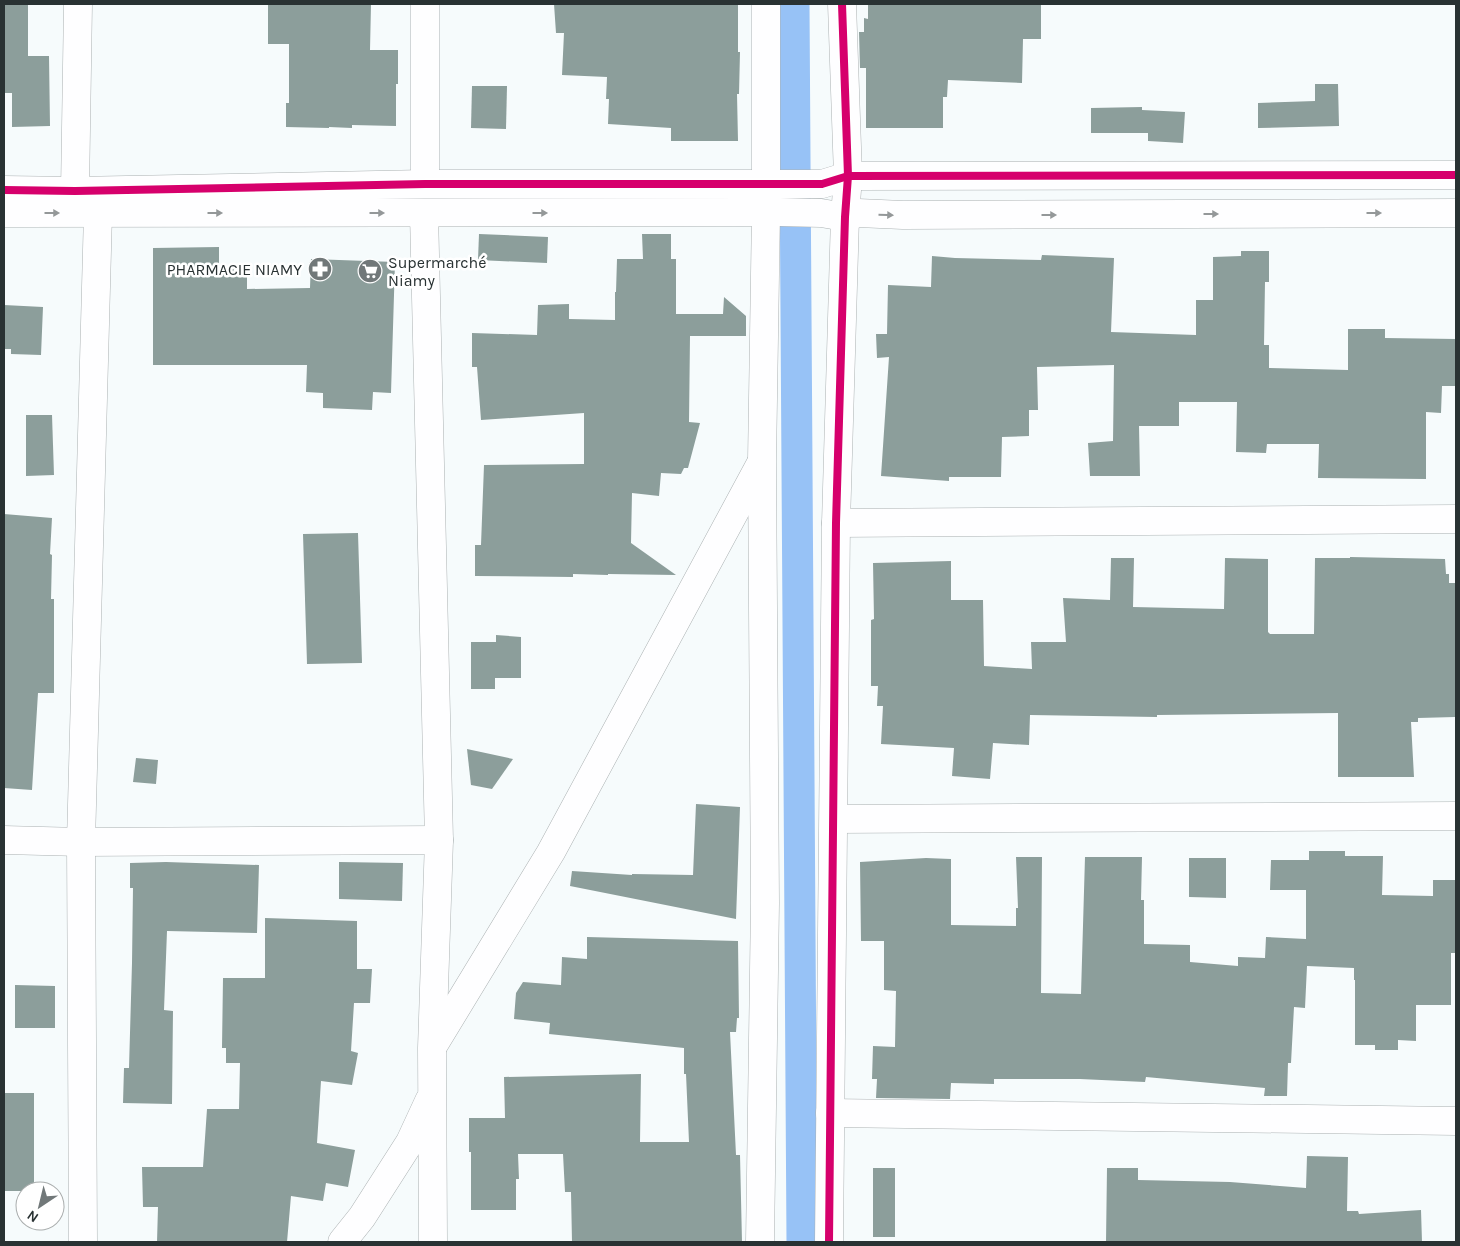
<svg xmlns="http://www.w3.org/2000/svg" width="1460" height="1246" font-family="Karla,sans-serif">
  <rect width="100%" height="100%" fill="#f6fbfc"/>
  <g fill="none" stroke-linecap="round" stroke-linejoin="round">
    <path stroke="#97c2f6" stroke-width="31" d="M 794,4 L 802,1242"/>
  </g>
  <g fill="#8c9e9b">
    <path d="M 4,4 L 28,4 L 28,56 L 49,56 L 50,126 L 12,127 L 12,93 L 4,93 Z"/>
    <path d="M 268,4 L 371,4 L 370,50 L 398,50 L 398,84 L 396,84 L 396,126 L 352,125 L 352,128 L 329,127 L 329,128 L 286,127 L 286,103 L 289,103 L 289,44 L 268,44 Z"/>
    <path d="M 554,4 L 738,4 L 738,52 L 740,52 L 739,94 L 737,94 L 738,141 L 671,141 L 671,128 L 608,124 L 609,99 L 606,99 L 607,77 L 562,75 L 564,33 L 556,33 Z"/>
    <path d="M 868,4 L 1041,4 L 1041,39 L 1023,39 L 1022,83 L 948,80 L 947,97 L 943,97 L 943,128 L 866,128 L 866,68 L 860,68 L 859,32 L 864,32 L 864,18 L 868,19 Z"/>
    <path d="M 1315,84 L 1338,84 L 1339,126 L 1258,128 L 1258,103 L 1315,101 Z"/>
    <path d="M 472,86 L 507,86 L 506,129 L 471,128 Z"/>
    <path d="M 1142,107 L 1142,110 L 1185,112 L 1183,143 L 1148,141 L 1148,133 L 1091,133 L 1091,108 Z"/>
    <path d="M 479,234 L 548,237 L 547,263 L 478,260 Z"/>
    <path d="M 642,234 L 671,234 L 671,259 L 676,259 L 676,314 L 723,314 L 724,297 L 746,316 L 746,336 L 690,336 L 689,422 L 700,423 L 688,468 L 684,468 L 681,474 L 661,473 L 659,496 L 632,493 L 631,543 L 676,575 L 608,574 L 608,575 L 573,574 L 573,577 L 475,576 L 475,545 L 481,545 L 484,465 L 584,464 L 584,413 L 481,420 L 477,367 L 472,367 L 472,333 L 537,335 L 538,305 L 569,304 L 569,319 L 615,320 L 615,292 L 616,292 L 617,259 L 643,259 Z"/>
    <path d="M 219,247 L 219,267 L 247,267 L 247,289 L 310,288 L 311,259 L 395,262 L 391,393 L 373,392 L 372,410 L 323,408 L 323,393 L 306,392 L 307,365 L 153,365 L 153,248 Z"/>
    <path d="M 1241,251 L 1269,251 L 1269,282 L 1265,282 L 1264,345 L 1269,345 L 1269,368 L 1348,370 L 1348,329 L 1385,329 L 1385,338 L 1456,339 L 1456,386 L 1442,386 L 1441,413 L 1426,412 L 1426,479 L 1318,478 L 1319,444 L 1267,444 L 1266,453 L 1236,452 L 1237,402 L 1179,402 L 1179,426 L 1139,426 L 1140,476 L 1090,476 L 1088,443 L 1113,441 L 1114,365 L 1037,367 L 1038,410 L 1029,410 L 1029,436 L 1002,437 L 1001,477 L 949,477 L 949,481 L 881,476 L 889,357 L 877,358 L 876,334 L 887,334 L 888,285 L 931,287 L 932,256 L 955,258 L 1041,260 L 1042,255 L 1114,258 L 1111,332 L 1196,335 L 1196,300 L 1213,300 L 1213,257 L 1241,256 Z"/>
    <path d="M 4,305 L 43,307 L 41,355 L 11,354 L 11,349 L 4,349 Z"/>
    <path d="M 26,415 L 52,415 L 54,475 L 26,476 Z"/>
    <path d="M 4,514 L 52,518 L 50,554 L 52,555 L 51,599 L 54,599 L 54,693 L 38,693 L 32,790 L 4,788 Z"/>
    <path d="M 358,533 L 362,663 L 307,664 L 303,534 Z"/>
    <path d="M 1350,557 L 1445,559 L 1446,574 L 1449,574 L 1449,583 L 1456,583 L 1455,627 L 1456,627 L 1456,704 L 1455,704 L 1455,717 L 1418,718 L 1418,722 L 1411,722 L 1414,777 L 1338,777 L 1338,713 L 1157,715 L 1157,717 L 1030,715 L 1029,745 L 993,743 L 990,779 L 952,776 L 954,748 L 881,744 L 883,706 L 877,706 L 878,686 L 871,686 L 871,620 L 874,619 L 873,563 L 951,561 L 951,600 L 983,600 L 984,666 L 1032,669 L 1031,642 L 1066,642 L 1063,598 L 1110,600 L 1111,558 L 1134,558 L 1133,607 L 1224,609 L 1225,558 L 1268,559 L 1268,632 L 1270,634 L 1314,634 L 1315,558 L 1350,558 Z"/>
    <path d="M 496,635 L 521,637 L 521,678 L 495,678 L 495,689 L 471,689 L 471,642 L 496,642 Z"/>
    <path d="M 467,749 L 513,759 L 492,789 L 471,785 Z"/>
    <path d="M 136,758 L 158,760 L 156,784 L 133,782 Z"/>
    <path d="M 696,804 L 740,807 L 736,919 L 570,886 L 572,871 L 632,875 L 632,874 L 693,875 Z"/>
    <path d="M 1309,851 L 1345,851 L 1345,856 L 1383,856 L 1382,895 L 1433,896 L 1433,880 L 1456,880 L 1456,953 L 1451,953 L 1451,1005 L 1416,1005 L 1416,1041 L 1398,1040 L 1398,1050 L 1375,1050 L 1375,1045 L 1355,1045 L 1355,980 L 1354,980 L 1354,968 L 1307,966 L 1305,1008 L 1294,1007 L 1291,1063 L 1288,1063 L 1287,1096 L 1264,1096 L 1265,1088 L 1146,1077 L 1145,1082 L 1080,1079 L 994,1079 L 994,1084 L 951,1083 L 950,1099 L 876,1098 L 877,1079 L 872,1079 L 873,1046 L 895,1047 L 896,991 L 884,990 L 884,941 L 861,941 L 860,862 L 926,858 L 951,859 L 951,925 L 1016,926 L 1016,908 L 1018,908 L 1016,857 L 1042,857 L 1041,993 L 1081,994 L 1085,857 L 1142,857 L 1141,900 L 1144,900 L 1144,944 L 1190,945 L 1190,962 L 1238,966 L 1238,957 L 1265,958 L 1266,937 L 1306,939 L 1306,890 L 1270,890 L 1271,860 L 1309,860 Z"/>
    <path d="M 1189,858 L 1226,858 L 1226,898 L 1189,897 Z"/>
    <path d="M 166,862 L 259,865 L 257,933 L 167,931 L 164,1010 L 173,1011 L 172,1104 L 123,1103 L 124,1068 L 129,1068 L 132,963 L 133,888 L 130,888 L 130,863 Z"/>
    <path d="M 339,862 L 403,863 L 402,901 L 339,899 Z"/>
    <path d="M 265,918 L 357,921 L 357,969 L 372,969 L 370,1003 L 354,1003 L 351,1051 L 358,1053 L 352,1085 L 321,1081 L 317,1143 L 355,1150 L 348,1187 L 326,1183 L 323,1201 L 291,1196 L 287,1242 L 157,1242 L 158,1207 L 143,1207 L 142,1167 L 203,1167 L 207,1109 L 239,1109 L 240,1063 L 226,1063 L 226,1048 L 222,1048 L 223,978 L 265,978 Z"/>
    <path d="M 587,937 L 738,941 L 739,1018 L 737,1018 L 736,1032 L 730,1032 L 736,1155 L 740,1155 L 742,1242 L 572,1242 L 571,1192 L 565,1192 L 563,1154 L 518,1154 L 519,1179 L 516,1179 L 516,1210 L 471,1210 L 471,1152 L 469,1152 L 469,1118 L 505,1118 L 504,1077 L 641,1074 L 640,1142 L 689,1142 L 686,1074 L 684,1074 L 684,1048 L 549,1034 L 550,1023 L 514,1019 L 516,993 L 523,982 L 561,985 L 562,957 L 587,959 Z"/>
    <path d="M 15,985 L 55,986 L 55,1028 L 15,1028 Z"/>
    <rect x="4" y="1093" width="30" height="98"/>
    <path d="M 1307,1156 L 1348,1157 L 1347,1211 L 1358,1211 L 1359,1214 L 1421,1210 L 1422,1242 L 1106,1242 L 1107,1168 L 1138,1168 L 1138,1180 L 1230,1182 L 1306,1188 Z"/>
    <rect x="873" y="1168" width="22" height="69"/>
  </g>
  <g fill="none" stroke-linecap="round" stroke-linejoin="round">
    <g stroke="#acb2b3" stroke-width="29">
      <g id="minor">
        <path d="M 425,4 L 425,184"/>
        <path d="M 75,191 L 78,4"/>
        <path d="M 424,213 L 439,840 L 432,1048 L 433,1242"/>
        <path d="M 836,523 L 1456,519"/>
        <path d="M 834,819 L 1456,816"/>
        <path d="M 4,840 L 81,842 L 439,840"/>
        <path d="M 433,1046 L 551,852 L 760,465"/>
        <path d="M 830,1113 L 1456,1121"/>
        <path d="M 83,1242 L 81,842 L 98,213"/>
        <path d="M 342,1242 L 362,1217 L 410,1142 L 429,1101"/>
        <path d="M 760,1242 L 765,903 L 762,461 L 766,212 L 766,4"/>
      </g>
    </g>
    <g stroke="#acb2b3" stroke-width="29">
      <g id="tertiary">
        <path d="M 4,190 L 75,191 L 425,184 L 822,184 L 848,176 L 1456,175"/>
        <path d="M 4,213 L 780,212 L 821,213 L 845,217 L 858,213 L 903,215 L 1456,213"/>
        <path d="M 829,1242 L 836,523 L 845,217 L 848,176 L 842,4"/>
      </g>
    </g>
    <use href="#minor" stroke="#fefeff" stroke-width="28"/>
    <use href="#tertiary" stroke="#fefeff" stroke-width="28"/>
    <g stroke="#fff" stroke-width="11">
      <g id="cycleway">
        <path d="M 4,190 L 75,191 L 425,184 L 822,184 L 848,176 L 1456,175"/>
        <path d="M 829,1242 L 836,523 L 845,217 L 848,176 L 842,4"/>
      </g>
    </g>
    <use href="#cycleway" stroke="#d6006c" stroke-width="8"/>
  </g>
  <defs><path id="oneway-solid" d="M-6-.8H1V-3.2L6.5 0L1 3.2V.8H-6Z" transform="scale(1.25)"/></defs>
  <g fill="#949899">
    <use href="#oneway-solid" transform="translate(52 213)"/>
    <use href="#oneway-solid" transform="translate(215 213)"/>
    <use href="#oneway-solid" transform="translate(377 213)"/>
    <use href="#oneway-solid" transform="translate(540 213)"/>
    <use href="#oneway-solid" transform="translate(1374 213)"/>
    <use href="#oneway-solid" transform="translate(1211 214)"/>
    <use href="#oneway-solid" transform="translate(886 215) rotate(2)"/>
    <use href="#oneway-solid" transform="translate(1049 215)"/>
  </g>
  <defs>
    <g id="pharmacy-disc" transform="scale(1.25)"><circle r="9.5" fill="#717879" stroke="#fff"/><path d="M-2-6h4v4h4v4h-4v4h-4v-4h-4v-4h4Z" fill="#fff"/></g>
    <g id="supermarket-disc" transform="scale(1.25)"><circle r="9.5" fill="#717879" stroke="#fff"/><path d="M-6-5.5h2.5l.6 2H6L4.5 2H-2.5L-4.4-4H-6ZM-1.5 3.2a1.3 1.3 0 1 0 .1 0ZM3 3.2a1.3 1.3 0 1 0 .1 0Z" fill="#fff"/></g>
  </defs>
  <g fill-rule="evenodd">
    <use href="#pharmacy-disc" x="320" y="269"/>
    <use href="#supermarket-disc" x="370" y="271"/>
  </g>
  <g text-anchor="middle" dominant-baseline="central" stroke-width="5" stroke-linejoin="round" paint-order="stroke">
    <g font-size="16" fill="#293233" stroke="#fff" text-anchor="start">
      <text x="388" y="262">Supermarché<tspan x="388" dy="18">Niamy</tspan></text>
      <text x="302" y="269" text-anchor="end">PHARMACIE NIAMY</text>
    </g>
  </g>
  <rect width="1460" height="1246" fill="none" stroke="#293233" stroke-width="10"/>
  <g transform="translate(40 1206) rotate(215)"><circle r="24" fill="#ffffff" stroke="#a9adad"/>
  <path d="M0-4L9 19L0 12L-9 19Z" fill="#717879"/>
  <text y="-8" font-size="14" font-weight="bold" text-anchor="middle" fill="#293233">N</text>
  </g>
</svg>
